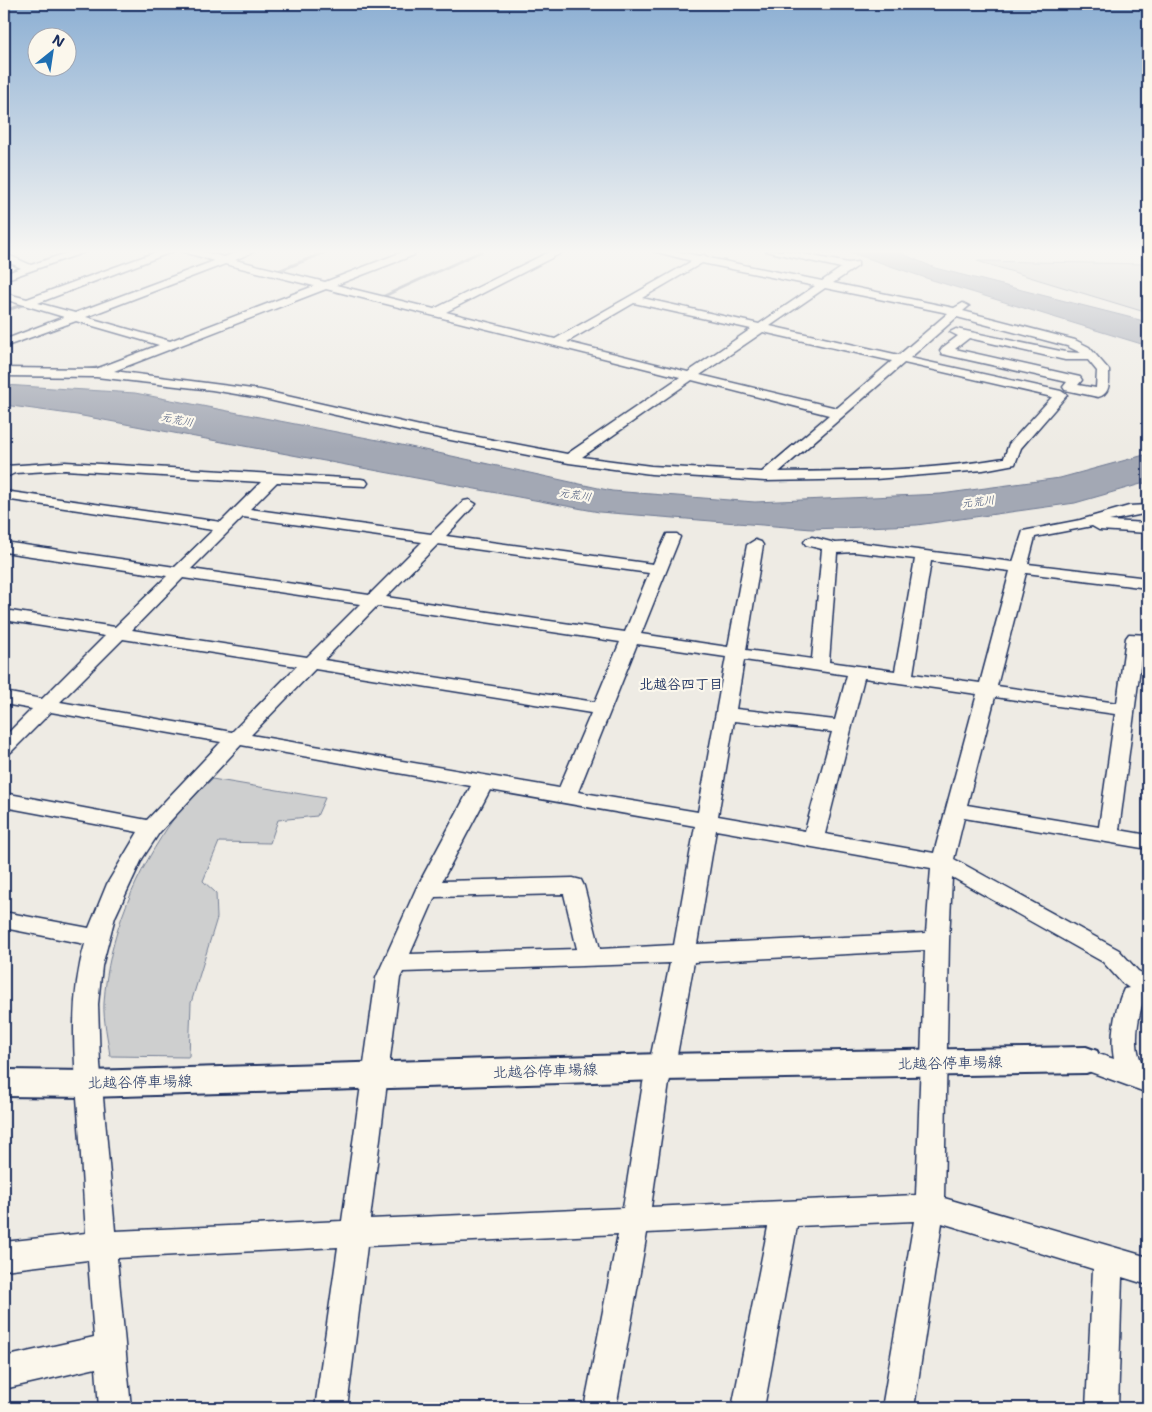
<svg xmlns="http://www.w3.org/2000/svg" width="1152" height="1412" font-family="'Shantell Sans','Klee One',sans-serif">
  <rect width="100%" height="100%" fill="#eeebe4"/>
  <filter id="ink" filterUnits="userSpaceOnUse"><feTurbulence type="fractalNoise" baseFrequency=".02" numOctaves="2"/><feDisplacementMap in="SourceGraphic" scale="10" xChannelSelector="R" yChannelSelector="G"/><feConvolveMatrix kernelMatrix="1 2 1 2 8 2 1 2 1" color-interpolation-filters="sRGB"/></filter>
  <g filter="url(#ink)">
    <g fill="#cecfcf" stroke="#747f96">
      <path d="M 977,261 L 1148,264 L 1148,313 Z"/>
      <path d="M 212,779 L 325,798 L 317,816 L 278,820 L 270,843 L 219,842 L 203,881 L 216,893 L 217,918 L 191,1003 L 189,1057 L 110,1056 C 108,1039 103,1020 104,1003 C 108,936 136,871 175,817 C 185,803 200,791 212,779 Z"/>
    </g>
    <g fill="#a3a8b4" stroke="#6d7892">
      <path d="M 846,251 L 896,251 L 935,268 L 1140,320 L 1148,324 L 1148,346 L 929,279 Z"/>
      <path d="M 4,385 L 135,393 L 383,441 L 612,491 L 755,502 L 941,494 L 1060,478 L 1148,454 L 1148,482 L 1075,503 L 917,525 L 812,529 L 599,512 L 77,415 L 4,405 Z"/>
    </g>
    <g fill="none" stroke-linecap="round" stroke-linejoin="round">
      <g stroke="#6d7892" stroke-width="3">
        <path d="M 276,272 L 328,251"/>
        <path d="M 382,297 L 482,251"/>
        <path d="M 4,311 L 22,305"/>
        <path d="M 83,370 L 103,367"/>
      </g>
      <g stroke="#1b2f5e" stroke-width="3">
        <g id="minor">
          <path d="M 72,251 L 88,251 L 4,280 L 4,274 L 21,268 L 4,260 L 4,253 L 31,265 Z"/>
          <path d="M 159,251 L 174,251 L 38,303 L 75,313 L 214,261 L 181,251 L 200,251 L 224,257 L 240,251 L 255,251 L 235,260 L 325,282 L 405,251 L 415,251 L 414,255 L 336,285 L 434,309 L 551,251 L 565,251 L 446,312 L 555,339 L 692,261 L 653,251 L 675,251 L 699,256 L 704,255 L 709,258 L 822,281 L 841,268 L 766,251 L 788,251 L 848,263 L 858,262 L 858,266 L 833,283 L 954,308 L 963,303 L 969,306 L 963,311 L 1075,340 L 1089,347 L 1109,370 C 1109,381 1111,394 1098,397 L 1065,390 L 1063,387 L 1067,382 L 942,354 L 940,351 L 942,348 L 958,336 L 950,332 L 956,329 L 1065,352 L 1081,353 L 1067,346 L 957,317 L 910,358 L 1061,391 L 1067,395 L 1021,448 L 1015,464 L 983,470 L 875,479 L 765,481 L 651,474 L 569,463 L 420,434 L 260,398 L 212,390 L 96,377 L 4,376 L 4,368 L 96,369 L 159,345 L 76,321 L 4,347 L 4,340 L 64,317 L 4,299 L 4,293 L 27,299 ZM 702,263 L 815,286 L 759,324 L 642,298 ZM 225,264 L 314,286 L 170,341 L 86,317 ZM 825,288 L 948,313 L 899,355 L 770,326 ZM 326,289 L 680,377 L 567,454 L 420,426 L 260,390 L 114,371 ZM 634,303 L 751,329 L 688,372 L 567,342 ZM 763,332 L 892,361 L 837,408 L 700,375 ZM 969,338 L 1065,360 L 1088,360 L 1097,371 L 1096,388 L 1078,385 L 1082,380 L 1080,377 L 955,349 ZM 904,363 L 1052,397 L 1009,444 L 1004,458 C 930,471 854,471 779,472 ZM 692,380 L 829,415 L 762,472 L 651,466 L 582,457 Z"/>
          <path d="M 65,462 L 361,479 L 366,480 L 368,483 L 366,486 L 277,482 L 250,509 L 431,534 L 464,501 L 469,500 L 476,504 L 446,536 L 653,564 L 667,534 L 677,534 L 680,537 L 641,634 L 728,647 L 747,545 L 755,540 L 761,542 L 763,545 L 746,650 L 812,659 L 822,549 L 806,545 L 804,542 L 806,539 L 812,537 L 835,543 L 854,542 L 1013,562 L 1023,531 L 1080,520 L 1129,506 L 1148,505 L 1148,513 L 1109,521 L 1148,523 L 1148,533 L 1099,530 L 1092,526 L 1035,537 L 1028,564 L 1148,578 L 1148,588 L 1026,573 L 997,686 L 1117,703 L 1126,638 L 1129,634 L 1148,635 L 1148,645 L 1143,644 L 1119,830 L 1148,835 L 1148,849 L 964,818 L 954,859 L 1119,950 L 1138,971 L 1148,976 L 1148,1000 L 1143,1002 C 1137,1021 1131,1056 1148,1070 L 1148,1093 L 1077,1067 L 1073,1060 L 1077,1053 L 1086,1050 L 1114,1059 C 1110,1037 1114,1010 1124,989 L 1129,988 L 1122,983 L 1103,962 L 952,877 L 949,941 L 944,1198 L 1148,1257 L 1148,1285 L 1122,1277 L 1118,1408 L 1086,1408 L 1093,1269 L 942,1223 L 914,1408 L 882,1408 L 914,1221 L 797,1226 L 764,1408 L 732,1408 L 768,1227 L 647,1233 L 616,1408 L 584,1408 L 618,1234 L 367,1246 L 347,1408 L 315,1408 L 338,1247 L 117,1258 L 131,1408 L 99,1408 L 96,1368 L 4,1389 L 4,1357 L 94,1337 L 88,1260 L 4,1270 L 4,1242 L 86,1233 C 83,1192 81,1152 78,1111 C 74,1055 69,998 85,944 L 4,928 L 4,912 L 89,928 L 107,884 L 138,832 L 4,807 L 4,793 L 147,820 L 221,742 L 51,712 L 11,752 L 4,754 L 4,737 L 32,709 L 4,704 L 4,692 L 42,699 L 105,636 L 4,620 L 4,610 L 115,627 L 167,576 L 4,552 L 4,542 L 175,567 L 213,530 L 4,499 L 4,491 L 221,522 L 261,482 L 65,470 L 15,473 L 4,478 L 4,468 L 6,466 ZM 243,517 L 422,542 L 369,595 L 191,569 ZM 438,544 L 649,573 L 625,632 L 386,597 ZM 854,552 L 915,559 L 895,671 L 829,662 L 837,553 ZM 931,561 L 1010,571 L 980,683 L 913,674 ZM 183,578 L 360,604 L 307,657 L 132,630 ZM 377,606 L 620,642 L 595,702 L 324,660 ZM 123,639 L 297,666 L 232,732 L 60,702 ZM 637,644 L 726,657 L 698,812 L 578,792 ZM 744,660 L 847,675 L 835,720 L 736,709 ZM 315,669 L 591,713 L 559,788 L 251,735 ZM 864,678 L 977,694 L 934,853 L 825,834 ZM 995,697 L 1115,714 L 1099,827 L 967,805 ZM 734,721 L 832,732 L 805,831 L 718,816 ZM 241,745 L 471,786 L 416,889 L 376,978 L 342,1221 L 115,1231 L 100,1064 L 98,1004 L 102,966 L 115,917 L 142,859 L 159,833 ZM 490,790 L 695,826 L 674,945 L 600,949 L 584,886 L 581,880 L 573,878 L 442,881 ZM 716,830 L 931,868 L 926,933 L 697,944 ZM 564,894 L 577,949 L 410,954 L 435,897 ZM 925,950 L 916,1195 L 651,1207 L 669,1083 L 677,1055 L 694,962 ZM 670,963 L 651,1055 L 643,1083 L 623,1208 L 370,1219 L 400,978 L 403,972 Z"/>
        </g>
      </g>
      <g stroke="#1b2f5e" stroke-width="4">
        <path id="major" d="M 1086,1047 L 1097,1051 L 1101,1060 L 1097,1069 L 1086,1073 L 661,1080 L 89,1097 L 4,1096 L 4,1070 L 89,1071 L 661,1054 Z"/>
      </g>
      <use href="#minor" fill="#fbf7ec" fill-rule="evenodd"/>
      <use href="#major" fill="#fbf7ec" fill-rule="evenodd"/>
    </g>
  </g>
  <linearGradient id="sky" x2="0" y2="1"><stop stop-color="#8cafd3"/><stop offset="0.56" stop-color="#f7f6f3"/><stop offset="1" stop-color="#f7f6f3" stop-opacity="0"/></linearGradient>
  <rect width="1152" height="449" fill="url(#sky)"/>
  <g text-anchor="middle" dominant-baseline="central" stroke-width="4.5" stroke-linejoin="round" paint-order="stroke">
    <g font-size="11" font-style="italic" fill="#445378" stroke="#fbf7ec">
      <text transform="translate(177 420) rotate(11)">元荒川</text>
      <text transform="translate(575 495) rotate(9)">元荒川</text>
      <text transform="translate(978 502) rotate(-7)">元荒川</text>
    </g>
    <g font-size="14" font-weight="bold" fill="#1b2f5e" stroke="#fbf7ec">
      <text x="681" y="684">北越谷四丁目</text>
    </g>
    <g font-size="15" fill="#1b2f5e" stroke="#fbf7ec">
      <text transform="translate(950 1063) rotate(-1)">北越谷停車場線</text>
      <text transform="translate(545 1071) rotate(-2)">北越谷停車場線</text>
      <text transform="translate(140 1082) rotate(-1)">北越谷停車場線</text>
    </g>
  </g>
  <rect width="1152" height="1412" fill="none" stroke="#fbf7ec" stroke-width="20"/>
  <rect x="10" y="10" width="1132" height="1392" fill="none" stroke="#1b2f5e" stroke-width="2" filter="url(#ink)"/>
  <g transform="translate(52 52) rotate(30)"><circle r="24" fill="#fbf7ec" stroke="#a1a7b3"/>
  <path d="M0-4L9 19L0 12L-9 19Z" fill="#1f6fb2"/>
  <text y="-8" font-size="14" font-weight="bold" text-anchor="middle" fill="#1b2f5e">N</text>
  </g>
</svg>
